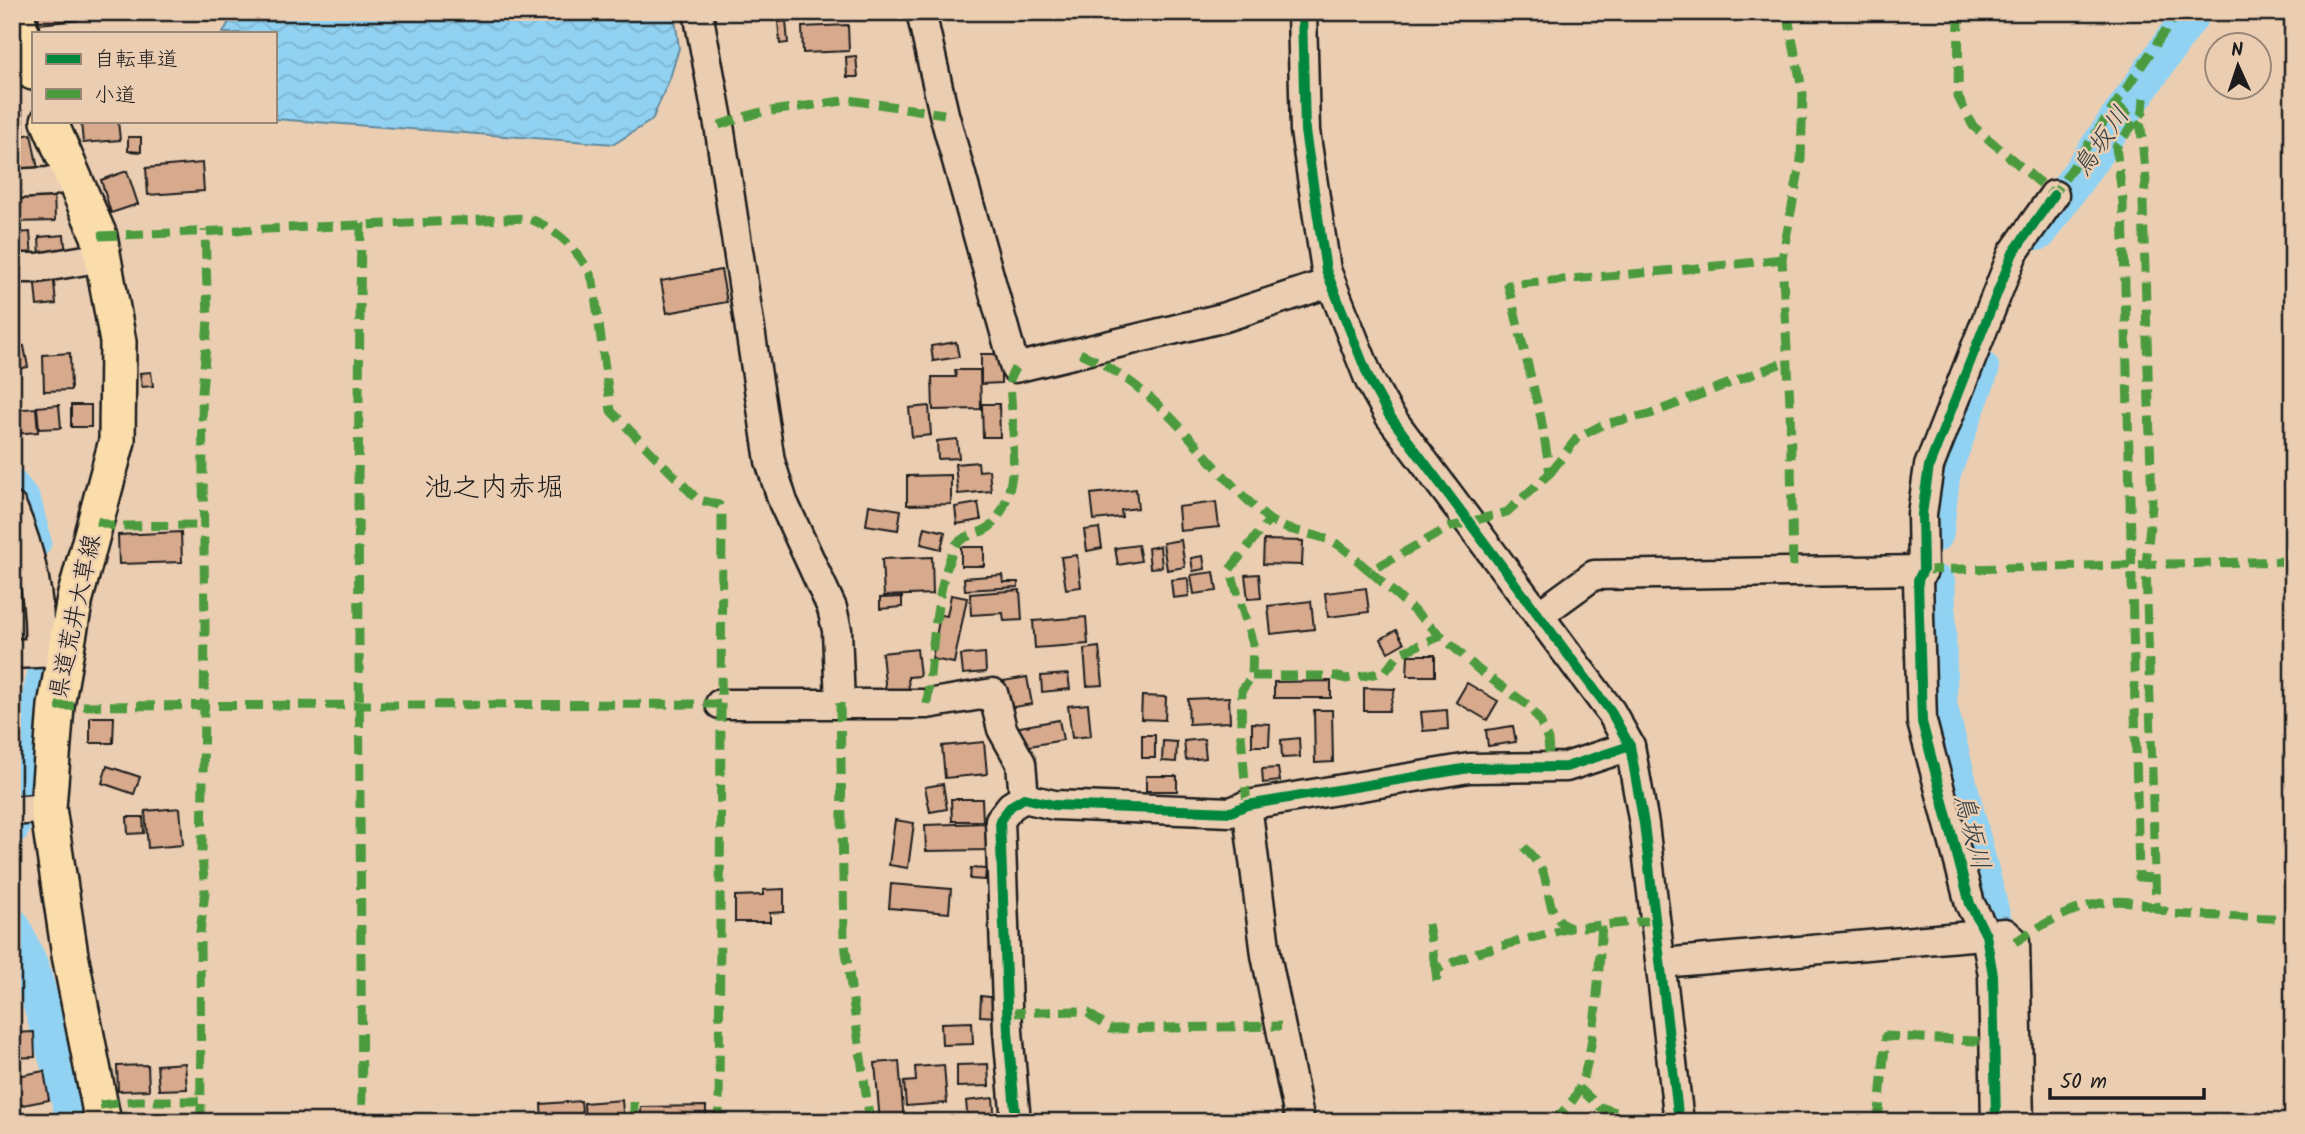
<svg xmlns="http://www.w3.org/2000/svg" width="2305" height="1134" font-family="Kalam,'Klee One',sans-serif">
  <defs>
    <pattern id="water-waves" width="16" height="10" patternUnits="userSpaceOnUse" patternTransform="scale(1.75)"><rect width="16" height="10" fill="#91d2f2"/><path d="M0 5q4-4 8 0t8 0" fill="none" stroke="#7cb4cf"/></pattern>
  </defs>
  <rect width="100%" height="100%" fill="#ebceb2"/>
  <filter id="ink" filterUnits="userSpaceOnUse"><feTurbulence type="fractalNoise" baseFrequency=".0143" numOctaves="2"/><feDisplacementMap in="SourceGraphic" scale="14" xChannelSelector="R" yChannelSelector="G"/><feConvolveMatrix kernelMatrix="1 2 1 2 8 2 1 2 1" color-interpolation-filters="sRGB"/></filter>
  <g filter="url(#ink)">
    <path fill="url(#water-waves)" stroke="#62899c" stroke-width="2" d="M 234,12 L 674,12 L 679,48 L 670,78 L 652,120 L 614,144 L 275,119 L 275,33 L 223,33 Z"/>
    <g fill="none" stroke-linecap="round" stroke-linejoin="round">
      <g stroke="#91d2f2" stroke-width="37">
        <path d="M 2039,232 L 2193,12"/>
        <path d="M 12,488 L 23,502 L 33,542"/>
        <path d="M 1935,534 L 1942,474 L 1981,369"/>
        <path d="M 1937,584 L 1939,706 L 2003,960"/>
        <path d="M 12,826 L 47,668"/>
        <path d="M 12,926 L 31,969 L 76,1122"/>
      </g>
    </g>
    <g fill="#d7a98d" stroke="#1c1c1c" stroke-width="2">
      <path d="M 38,12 L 77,12 L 78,20 L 39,24 Z"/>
      <path d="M 786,21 L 788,43 L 780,44 L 778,22 Z"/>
      <path d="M 848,25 L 849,51 L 803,53 L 802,27 Z"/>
      <path d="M 856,56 L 858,77 L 847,77 L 846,57 Z"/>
      <path d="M 22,111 L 24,131 L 12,132 L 12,112 Z"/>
      <path d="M 118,121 L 120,140 L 83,143 L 81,122 Z"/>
      <path d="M 31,134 L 38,169 L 12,174 L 12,138 Z"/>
      <path d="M 128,137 L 141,137 L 141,152 L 128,151 Z"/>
      <path d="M 202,163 L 204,191 L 148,195 L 146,168 Z"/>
      <path d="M 127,171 L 138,204 L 111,213 L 101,180 Z"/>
      <path d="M 54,190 L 55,221 L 12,222 L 12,191 Z"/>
      <path d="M 30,232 L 32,259 L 12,260 L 12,240 L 18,240 L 17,233 Z"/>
      <path d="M 64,235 L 66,257 L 40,259 L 39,237 Z"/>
      <path d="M 721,270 L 727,302 L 667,313 L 661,281 Z"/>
      <path d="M 53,272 L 56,304 L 37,306 L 34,274 Z"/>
      <path d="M 956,342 L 959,357 L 933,361 L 931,346 Z"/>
      <path d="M 24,346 L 28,367 L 13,370 L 12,376 L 12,348 Z"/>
      <path d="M 70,353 L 71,390 L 44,391 L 43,355 Z"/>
      <path d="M 981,354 L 1001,354 L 1001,383 L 981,384 Z"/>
      <path d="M 955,370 L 980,370 L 981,409 L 933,410 L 932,377 L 956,377 Z"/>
      <path d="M 151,372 L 153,386 L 142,387 L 140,373 Z"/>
      <path d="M 982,404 L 999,404 L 1000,437 L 983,437 Z"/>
      <path d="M 59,405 L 61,428 L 39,429 L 37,407 Z"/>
      <rect x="71" y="405" width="20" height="22"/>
      <path d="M 929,406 L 931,435 L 912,437 L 909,408 Z"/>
      <path d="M 36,408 L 38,432 L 12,434 L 12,410 Z"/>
      <path d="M 957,439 L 959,458 L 938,459 L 937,441 Z"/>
      <path d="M 978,462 L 979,471 L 989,470 L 991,491 L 958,494 L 955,464 Z"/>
      <path d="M 951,475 L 951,504 L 907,505 L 907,476 Z"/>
      <path d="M 1136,489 L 1138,508 L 1121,510 L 1122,517 L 1094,520 L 1091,494 Z"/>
      <path d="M 1216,502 L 1219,527 L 1180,531 L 1178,507 Z"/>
      <path d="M 978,503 L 981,520 L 957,524 L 955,507 Z"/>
      <path d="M 869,505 L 901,510 L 898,530 L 866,525 Z"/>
      <path d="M 925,527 L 945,532 L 941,549 L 921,544 Z"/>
      <path d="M 1099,528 L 1102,548 L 1087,551 L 1084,530 Z"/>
      <path d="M 181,532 L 182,562 L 119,564 L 118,535 Z"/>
      <path d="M 1181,540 L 1185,567 L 1167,570 L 1163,543 Z"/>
      <path d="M 1264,540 L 1303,541 L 1302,565 L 1263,564 Z"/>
      <path d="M 1138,545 L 1141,561 L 1118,565 L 1115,548 Z"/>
      <path d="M 1160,546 L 1162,567 L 1150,568 L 1148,548 Z"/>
      <rect x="961" y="547" width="23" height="19"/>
      <path d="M 1077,555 L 1081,587 L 1066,589 L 1061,557 Z"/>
      <path d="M 1203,556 L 1205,569 L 1193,571 L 1191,558 Z"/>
      <path d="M 932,557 L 933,594 L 884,596 L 882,559 Z"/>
      <path d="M 1214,572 L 1217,591 L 1194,594 L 1191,575 Z"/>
      <path d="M 1259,574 L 1261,598 L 1248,599 L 1245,575 Z"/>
      <path d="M 1002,575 L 1003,582 L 1018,582 L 1018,587 L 965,590 L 964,578 Z"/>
      <path d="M 1188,578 L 1189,596 L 1173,598 L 1171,580 Z"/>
      <path d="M 1366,588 L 1369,612 L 1328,617 L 1325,593 Z"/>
      <path d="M 1020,590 L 1022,620 L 1004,621 L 1003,613 L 971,615 L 970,594 Z"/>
      <path d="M 951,595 L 967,598 L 954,663 L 932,659 L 940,615 L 947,616 Z"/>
      <path d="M 902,597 L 902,607 L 880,609 L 880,598 Z"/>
      <path d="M 1311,601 L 1314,629 L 1271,634 L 1268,606 Z"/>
      <path d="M 1086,617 L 1088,644 L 1035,648 L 1033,621 Z"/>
      <path d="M 1396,630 L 1404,643 L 1388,652 L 1381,639 Z"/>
      <path d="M 1099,647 L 1103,685 L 1087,686 L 1084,649 Z"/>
      <path d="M 917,649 L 920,676 L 908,677 L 909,691 L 886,693 L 882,653 Z"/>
      <path d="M 985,653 L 986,672 L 963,674 L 961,655 Z"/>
      <path d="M 1408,655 L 1435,655 L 1435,676 L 1407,676 Z"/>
      <path d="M 12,667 L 16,667 L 18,700 L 12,700 Z"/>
      <path d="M 1068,674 L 1070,689 L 1042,692 L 1041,676 Z"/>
      <path d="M 1027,677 L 1032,704 L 1008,708 L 1003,681 Z"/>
      <path d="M 1331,681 L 1331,698 L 1274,698 L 1274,682 Z"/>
      <path d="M 1467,683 L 1498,701 L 1487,720 L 1456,702 Z"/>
      <path d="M 1364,688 L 1395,689 L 1389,711 L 1364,711 Z"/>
      <path d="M 1142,696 L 1166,697 L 1165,720 L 1141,719 Z"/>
      <path d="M 1229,697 L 1230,722 L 1189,724 L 1188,699 Z"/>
      <path d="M 1088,704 L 1091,736 L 1072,738 L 1068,706 Z"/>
      <path d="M 1314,710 L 1332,710 L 1333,762 L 1315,763 Z"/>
      <path d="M 1447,710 L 1448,729 L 1423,731 L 1421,712 Z"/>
      <path d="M 90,717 L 114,717 L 113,743 L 90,743 Z"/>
      <path d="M 1059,720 L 1063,740 L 1018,748 L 1014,728 Z"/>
      <path d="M 1252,723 L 1270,724 L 1269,746 L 1252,746 Z"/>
      <path d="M 1513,726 L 1516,742 L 1488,746 L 1486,730 Z"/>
      <rect x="1142" y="735" width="13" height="23"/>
      <path d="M 1299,738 L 1300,757 L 1282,758 L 1281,740 Z"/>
      <path d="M 1204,739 L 1206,758 L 1186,760 L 1184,741 Z"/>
      <path d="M 1163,741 L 1177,742 L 1176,762 L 1162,761 Z"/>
      <path d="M 984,742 L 987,774 L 945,778 L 942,746 Z"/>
      <path d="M 107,766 L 140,777 L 134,794 L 102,783 Z"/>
      <path d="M 1278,768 L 1280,781 L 1263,783 L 1262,769 Z"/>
      <rect x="1146" y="776" width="31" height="15"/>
      <path d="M 943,784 L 947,809 L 930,812 L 925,787 Z"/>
      <path d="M 951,799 L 982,799 L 983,821 L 952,821 Z"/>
      <path d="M 180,808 L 183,845 L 148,848 L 145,811 Z"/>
      <path d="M 127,817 L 143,817 L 144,833 L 128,834 Z"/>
      <path d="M 895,820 L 914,823 L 908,868 L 889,865 Z"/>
      <path d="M 986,823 L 987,850 L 926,851 L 925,825 Z"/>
      <path d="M 971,868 L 986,869 L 985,880 L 970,879 Z"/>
      <path d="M 891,884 L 951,889 L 949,913 L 889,908 Z"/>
      <path d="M 784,889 L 784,912 L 770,913 L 770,922 L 735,922 L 735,896 L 763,895 L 763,890 Z"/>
      <path d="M 981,996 L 998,998 L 997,1017 L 980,1016 Z"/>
      <path d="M 972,1022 L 973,1044 L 942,1045 L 941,1023 Z"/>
      <path d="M 34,1032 L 35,1057 L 12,1058 L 12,1033 Z"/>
      <path d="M 899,1061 L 904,1122 L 880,1122 L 875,1063 Z"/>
      <path d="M 185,1063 L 187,1089 L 159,1090 L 157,1065 Z"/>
      <path d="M 988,1064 L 989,1086 L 957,1087 L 957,1065 Z"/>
      <path d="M 148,1065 L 149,1090 L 118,1091 L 117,1066 Z"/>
      <path d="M 944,1065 L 947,1103 L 906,1106 L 904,1082 L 916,1081 L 915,1067 Z"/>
      <path d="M 44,1071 L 49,1100 L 12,1107 L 12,1077 Z"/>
      <path d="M 993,1098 L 995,1122 L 968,1122 L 966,1101 Z"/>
      <path d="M 622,1100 L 624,1122 L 585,1122 L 584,1103 Z"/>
      <path d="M 581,1101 L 583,1122 L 542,1122 L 541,1104 Z"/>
      <path d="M 706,1106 L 706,1122 L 641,1122 L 641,1107 Z"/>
    </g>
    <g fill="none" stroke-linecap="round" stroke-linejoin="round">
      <g stroke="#1c1c1c" stroke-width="33">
        <g id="minor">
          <path d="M 698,12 L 719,125 L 770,461 L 783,502 L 832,608 L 837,630 L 840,703"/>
          <path d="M 921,12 L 944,114 L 1015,368 L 1222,318 L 1329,283"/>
          <path d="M 1302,12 L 1305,131 L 1326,270 L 1370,381 L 1389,415 L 1611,712 L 1630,746 L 1644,824 L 1679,1122"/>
          <path d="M 12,184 L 49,182 L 72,175"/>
          <path d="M 12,268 L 38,268 L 103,257"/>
          <path d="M 12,507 C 31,551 42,604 39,651"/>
          <path d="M 1539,615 L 1594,575 L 1923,570"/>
          <path d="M 12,654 L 58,652"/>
          <path d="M 720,704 L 927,704 L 993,693 L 1002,729 L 1021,763 L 1024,798"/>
          <path d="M 1247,805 L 1266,955 L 1300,1122"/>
          <path d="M 12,811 L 48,808"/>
          <path d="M 1662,963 L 2005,933 L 2015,942 L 2019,1122"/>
          <path d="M 1016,1122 L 1008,1031 L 1000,820 L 1011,806 L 1024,798 L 1054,805 L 1231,812 L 1247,805 L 1469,768 L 1566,767 L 1630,746"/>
          <path d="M 1996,1122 L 1993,975 L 1986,935 L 1970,904 L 1922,722 L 1918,580 L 1923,570 L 1922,514 L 1929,466 L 2013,253 L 2054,195"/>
        </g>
      </g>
      <g stroke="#1c1c1c" stroke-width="40">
        <g id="major">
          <path d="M 15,12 L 33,72"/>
          <path d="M 49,121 L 99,236 L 118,342 L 117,441 L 75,598 L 56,706 L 48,808 L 70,955 L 103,1122"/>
        </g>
      </g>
      <use href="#minor" stroke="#ebceb2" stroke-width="28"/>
      <use href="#major" stroke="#faddab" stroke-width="35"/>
      <g stroke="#4c9a3e" stroke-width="9" stroke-dasharray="18 9" stroke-linecap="butt">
        <path d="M 1787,12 L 1803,94 L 1801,160 L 1782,259 L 1790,403 L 1793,571"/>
        <path d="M 1959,12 L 1958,97 L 1973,126 L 2054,195 L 2178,12"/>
        <path d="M 2144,98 L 2143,112 L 2116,147 L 2123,202 L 2139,877 L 2155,878"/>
        <path d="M 2116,104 L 2141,127 L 2146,182 L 2143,203 L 2152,506 L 2146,564 L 2156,908 L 2173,914 L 2293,919"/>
        <path d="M 719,125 L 757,113 L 850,100 L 944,114"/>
        <path d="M 361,223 L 358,487 L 362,1122"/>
        <path d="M 99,236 L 528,218 C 557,229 581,251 593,281 L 611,411 L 697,499 L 719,505 L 722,511 L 719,1122"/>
        <path d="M 1080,353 C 1169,392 1199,460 1267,518 C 1285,533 1317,532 1337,544 C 1349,551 1359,563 1370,571 L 1450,527 L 1507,512 L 1550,473 L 1541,418 L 1508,285 C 1599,276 1690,270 1782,259"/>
        <path d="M 1550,473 L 1577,438 L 1604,424 L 1650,414 L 1787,361"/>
        <path d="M 97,521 L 113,526 L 204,525"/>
        <path d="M 1923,570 L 2293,561"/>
        <path d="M 1370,571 L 1480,671 L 1528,705 L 1540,721 L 1548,740 L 1550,767"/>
        <path d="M 1252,676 L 1336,676 L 1346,679 L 1385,672 L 1400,653 L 1441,636"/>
        <path d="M 840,703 L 844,937 L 870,1122"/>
        <path d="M 927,704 C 933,654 934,598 953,550 C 959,533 981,536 992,525 C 1024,489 1011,422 1010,378 L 1015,368"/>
        <path d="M 56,706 L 720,704"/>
        <path d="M 1247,805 L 1241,734 L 1242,690 L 1252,676 L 1253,644 L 1230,569 L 1269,520"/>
        <path d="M 1524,847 C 1531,855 1541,865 1544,875 C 1551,898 1547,916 1570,928 L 1657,920"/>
        <path d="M 1428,924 L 1436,971"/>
        <path d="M 2015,942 C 2058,914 2105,889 2156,908"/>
        <path d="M 1437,981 L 1436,971 L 1442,967 L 1478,952 L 1570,928"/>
        <path d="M 1007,1013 L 1076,1011 L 1088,1013 L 1110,1029 L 1281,1026"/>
        <path d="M 1579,1088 L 1600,1107 L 1648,1122"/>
        <path d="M 634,1102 L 634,1122"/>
        <path d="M 100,1105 L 137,1101 L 201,1101"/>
        <path d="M 201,1122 L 200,933 L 205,892 L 202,856 L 205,628 L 202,392 L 208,321 L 205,230"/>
        <path d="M 1553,1122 C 1560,1114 1569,1106 1575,1097 C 1597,1058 1598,972 1602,925"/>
        <path d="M 1878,1122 L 1886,1036 L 1994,1042"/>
      </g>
      <g stroke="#ebceb2" stroke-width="15">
        <g id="cycleway">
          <path d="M 1302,12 L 1305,131 L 1326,270 L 1370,381 L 1389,415 L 1611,712 L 1630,746 L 1644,824 L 1679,1122"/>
          <path d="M 1016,1122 L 1008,1031 L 1000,820 L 1011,806 L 1024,798 L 1054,805 L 1231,812 L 1247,805 L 1469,768 L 1566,767 L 1630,746"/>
          <path d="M 1996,1122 L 1993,975 L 1986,935 L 1970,904 L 1922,722 L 1918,580 L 1923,570 L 1922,514 L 1929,466 L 2013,253 L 2054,195"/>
        </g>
      </g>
      <use href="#cycleway" stroke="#00873e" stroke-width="10"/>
    </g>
  </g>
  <g text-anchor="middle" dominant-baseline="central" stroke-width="5" stroke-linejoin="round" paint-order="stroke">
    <g font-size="24" fill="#1c1c1c" stroke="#ebceb2">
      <text transform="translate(76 617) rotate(-78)">県道荒井大草線</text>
    </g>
    <g font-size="26" font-style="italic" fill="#334047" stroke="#ebceb2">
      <text transform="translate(2102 142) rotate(-55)">鳥坂川</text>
      <text transform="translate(1971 832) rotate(76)">鳥坂川</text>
    </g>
    <g font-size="28" fill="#1c1c1c" stroke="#ebceb2">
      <text x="494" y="488">池之内赤堀</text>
    </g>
  </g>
  <rect width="2305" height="1134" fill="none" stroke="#ebceb2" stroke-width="42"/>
  <rect x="21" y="21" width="2263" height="1092" fill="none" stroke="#1c1c1c" stroke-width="2.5" filter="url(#ink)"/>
  <rect x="32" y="32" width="245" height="91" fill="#ebceb2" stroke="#988776" stroke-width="2"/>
  <rect x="46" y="54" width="35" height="10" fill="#00873e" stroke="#988776" stroke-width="2"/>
  <text x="94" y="66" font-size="21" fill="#1c1c1c">自転車道</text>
  <rect x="46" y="89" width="35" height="10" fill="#4c9a3e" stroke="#988776" stroke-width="2"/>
  <text x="94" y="102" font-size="21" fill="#1c1c1c">小道</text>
  <g transform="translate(2238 66) rotate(357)"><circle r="33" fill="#ebceb2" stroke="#988776" stroke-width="2"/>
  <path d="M0-5L12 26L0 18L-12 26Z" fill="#1c1c1c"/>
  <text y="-10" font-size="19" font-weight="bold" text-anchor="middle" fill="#1c1c1c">N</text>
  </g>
  <path d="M2050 1088v10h154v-10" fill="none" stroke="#1c1c1c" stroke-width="3.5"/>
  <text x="2060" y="1088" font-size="21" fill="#1c1c1c" stroke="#ebceb2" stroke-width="5" paint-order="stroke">50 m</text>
</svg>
